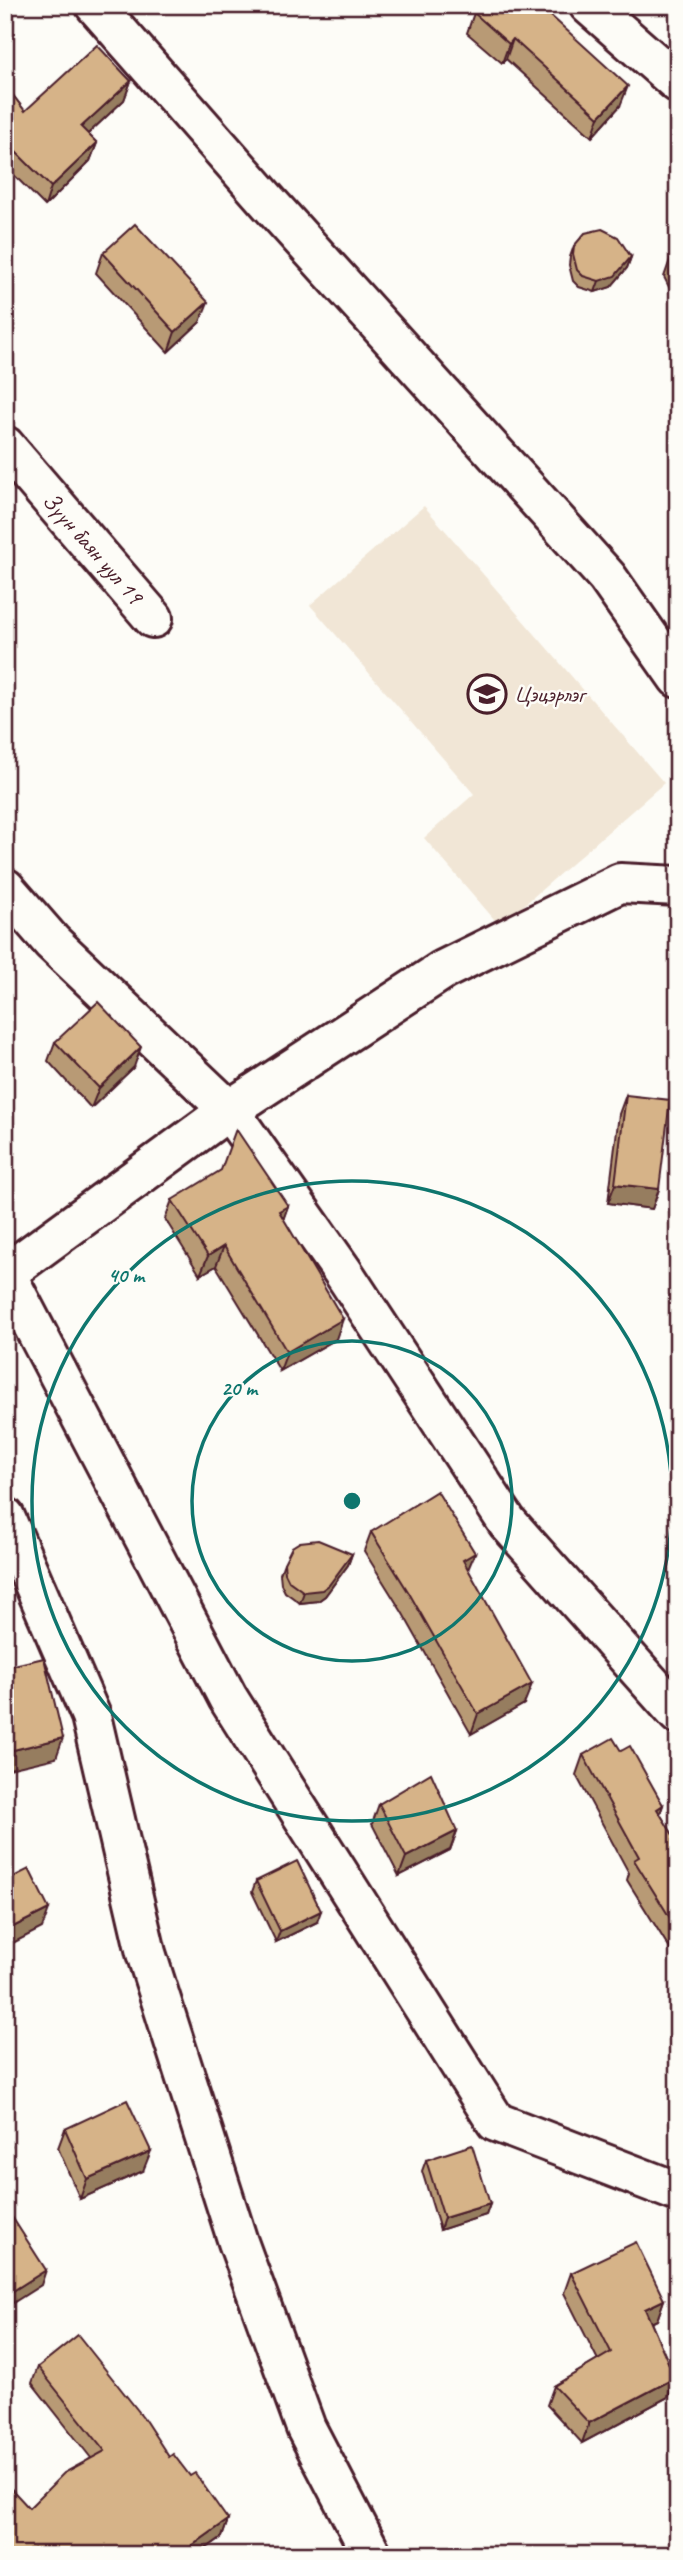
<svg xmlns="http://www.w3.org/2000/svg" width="683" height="2560" font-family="Caveat,sans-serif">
  <rect width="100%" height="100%" fill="#fdfcf7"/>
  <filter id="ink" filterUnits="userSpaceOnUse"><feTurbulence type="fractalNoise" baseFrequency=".0143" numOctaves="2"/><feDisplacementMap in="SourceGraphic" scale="14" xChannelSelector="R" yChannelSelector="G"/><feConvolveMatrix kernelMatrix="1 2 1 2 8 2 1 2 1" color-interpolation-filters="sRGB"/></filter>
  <g filter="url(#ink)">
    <path fill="#f1e6d6" d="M 424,506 L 664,783 L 500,926 L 424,838 L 474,794 L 310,605 Z"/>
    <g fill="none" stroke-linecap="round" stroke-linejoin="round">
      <g stroke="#4a1f2b" stroke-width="44">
        <g id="minor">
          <path d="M 95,5 L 269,203 L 607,577 L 678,678"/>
          <path d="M 589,5 L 678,83"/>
          <path d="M 5,446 L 153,618"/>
          <path d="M 5,888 L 52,942 L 229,1110 L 343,1272 L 507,1522 L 678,1714"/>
          <path d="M 5,1272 L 228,1698 L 496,2122 L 678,2192"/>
          <path d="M 5,1274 L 229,1110 L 443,970 L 620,883 L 678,886"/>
          <path d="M 5,1517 L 91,1716 L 146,1953 L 238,2242 L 306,2428 L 372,2555"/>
        </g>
      </g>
      <use href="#minor" stroke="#fdfcf7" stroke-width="38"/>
    </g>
    <g fill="#b89a75" stroke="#4a1f2b" stroke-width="2">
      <path d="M 474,13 L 620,106 L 592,137 L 506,59 L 502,63 L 467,33 Z"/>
      <path d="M 131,81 L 124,100 L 88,134 L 97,143 L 90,161 L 45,206 L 5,166 L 5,85 L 25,111 Z"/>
      <path d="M 574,246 L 631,257 L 627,268 L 611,287 L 595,292 L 579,287 L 573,281 L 569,265 L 570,257 Z"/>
      <path d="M 678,252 L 678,302 L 675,299 L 664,277 L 671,257 Z"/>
      <path d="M 103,253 L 200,322 L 168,352 L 96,273 Z"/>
      <path d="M 55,1042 L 134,1067 L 91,1108 L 48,1061 Z"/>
      <path d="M 626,1095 L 659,1189 L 652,1209 L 608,1203 L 619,1114 Z"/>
      <path d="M 172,1200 L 288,1206 L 283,1219 L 336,1339 L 280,1371 L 216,1266 L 200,1275 L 165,1219 Z"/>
      <path d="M 371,1532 L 468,1570 L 524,1704 L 471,1734 L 402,1612 L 364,1551 Z"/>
      <path d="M 352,1554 L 348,1565 L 325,1596 L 318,1601 L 300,1603 L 285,1592 L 281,1584 L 280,1574 L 284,1563 Z"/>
      <path d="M 621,1751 L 663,1805 L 660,1814 L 678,1843 L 678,1944 L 670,1949 L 627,1880 L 629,1873 L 576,1775 L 583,1755 Z"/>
      <path d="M 379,1804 L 457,1831 L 450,1850 L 399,1876 L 372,1824 Z"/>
      <path d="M 256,1881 L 317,1922 L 276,1942 L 252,1892 Z"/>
      <path d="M 65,2129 L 143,2171 L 80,2199 L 58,2148 Z"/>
      <path d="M 426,2160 L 490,2204 L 486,2215 L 440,2230 L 422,2171 Z"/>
      <path d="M 571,2273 L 664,2300 L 657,2320 L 651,2323 L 675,2378 L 668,2397 L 582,2443 L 547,2405 L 554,2386 L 598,2360 L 564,2293 Z"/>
      <path d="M 38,2367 L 169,2457 L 190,2476 L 228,2520 L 222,2537 L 197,2555 L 5,2555 L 29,2508 L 91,2458 L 32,2383 Z"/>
    </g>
    <g fill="#967d5f" stroke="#4a1f2b" stroke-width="2">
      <path d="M 513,39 L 506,59 L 502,63 L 509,44 Z"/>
      <path d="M 131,81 L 124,100 L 75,146 L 81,127 Z"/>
      <path d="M 628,86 L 620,106 L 592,137 L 599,117 Z"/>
      <path d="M 97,143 L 90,161 L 45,206 L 51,187 Z"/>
      <path d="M 631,257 L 627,268 L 611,287 L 595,292 L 599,281 Z"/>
      <path d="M 208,302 L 200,322 L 168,352 L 175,332 Z"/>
      <path d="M 141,1047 L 134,1067 L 91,1108 L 99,1088 Z"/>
      <path d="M 615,1184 L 659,1189 L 652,1209 L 608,1203 Z"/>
      <path d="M 288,1206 L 281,1226 L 279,1211 Z"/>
      <path d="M 224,1246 L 216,1266 L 200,1275 L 208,1256 Z"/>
      <path d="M 343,1319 L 336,1339 L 280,1371 L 287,1352 Z"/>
      <path d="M 475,1553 L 467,1572 L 463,1560 Z"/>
      <path d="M 352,1554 L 348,1565 L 325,1596 L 318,1601 L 300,1603 L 304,1592 Z"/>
      <path d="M 532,1684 L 524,1704 L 471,1734 L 478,1714 Z"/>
      <path d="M 63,1738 L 56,1758 L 5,1770 L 5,1752 Z"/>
      <path d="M 663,1805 L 656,1825 L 657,1809 Z"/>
      <path d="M 457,1831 L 450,1850 L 399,1876 L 406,1857 Z"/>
      <path d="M 49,1909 L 42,1928 L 5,1947 L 5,1931 Z"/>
      <path d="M 321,1911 L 317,1922 L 276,1942 L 280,1931 Z"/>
      <path d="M 678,1929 L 678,1944 L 670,1949 L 677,1929 Z"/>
      <path d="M 151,2151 L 143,2171 L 80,2199 L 87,2179 Z"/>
      <path d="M 490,2204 L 486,2215 L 440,2230 L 444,2218 Z"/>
      <path d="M 46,2270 L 41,2285 L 5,2308 L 5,2296 Z"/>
      <path d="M 664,2300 L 657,2320 L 638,2329 L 645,2309 Z"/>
      <path d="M 675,2378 L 668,2397 L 582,2443 L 589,2423 Z"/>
      <path d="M 228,2520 L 222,2537 L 197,2555 L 179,2555 Z"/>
      <path d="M 34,2549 L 32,2555 L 23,2555 Z"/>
    </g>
    <g fill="#d6b388" stroke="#4a1f2b" stroke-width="2">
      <path d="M 481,5 L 539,5 L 628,86 L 599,117 L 513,39 L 509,44 L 474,13 Z"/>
      <path d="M 97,45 L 131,81 L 81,127 L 97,143 L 51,187 L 5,141 L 5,85 L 25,111 Z"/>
      <path d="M 135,224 L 208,302 L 175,332 L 103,253 Z"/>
      <path d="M 602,229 L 618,237 L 631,257 L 615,276 L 599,281 L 583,276 L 577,270 L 573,254 L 574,246 L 585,233 Z"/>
      <path d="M 678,252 L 678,271 L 671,257 Z"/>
      <path d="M 98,1002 L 141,1047 L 99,1088 L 55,1042 Z"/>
      <path d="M 626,1095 L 670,1100 L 659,1189 L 615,1184 Z"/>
      <path d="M 236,1129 L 288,1206 L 279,1211 L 343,1319 L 287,1352 L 224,1246 L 208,1256 L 172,1200 L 221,1170 Z"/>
      <path d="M 437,1491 L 475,1553 L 463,1560 L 532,1684 L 478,1714 L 409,1593 L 371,1532 Z"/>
      <path d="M 318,1540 L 352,1554 L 329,1585 L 322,1590 L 304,1592 L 289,1581 L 285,1573 L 284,1563 L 292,1547 L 300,1542 Z"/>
      <path d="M 44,1658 L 63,1738 L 5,1752 L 5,1667 Z"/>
      <path d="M 613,1738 L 621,1751 L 630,1746 L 663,1805 L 657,1809 L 678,1843 L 677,1929 L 634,1860 L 639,1857 L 583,1755 Z"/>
      <path d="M 431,1773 L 457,1831 L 406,1857 L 379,1804 Z"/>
      <path d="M 297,1861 L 321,1911 L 280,1931 L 256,1881 Z"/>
      <path d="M 29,1869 L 49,1909 L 5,1931 L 5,1881 Z"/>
      <path d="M 127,2100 L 151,2151 L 87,2179 L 65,2129 Z"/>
      <path d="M 5,2140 L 11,2146 L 5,2157 Z"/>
      <path d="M 472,2145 L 490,2204 L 444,2218 L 426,2160 Z"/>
      <path d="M 5,2206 L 46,2270 L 5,2296 Z"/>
      <path d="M 636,2242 L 664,2300 L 645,2309 L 675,2378 L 589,2423 L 554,2386 L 611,2352 L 571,2273 Z"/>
      <path d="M 78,2335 L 143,2417 L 169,2457 L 173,2454 L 190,2476 L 195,2473 L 228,2520 L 179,2555 L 36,2555 L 34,2549 L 23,2555 L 5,2555 L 5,2482 L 29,2508 L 64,2473 L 105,2451 L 38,2367 Z"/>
    </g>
  </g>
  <g fill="none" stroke="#0f766e" stroke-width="3.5">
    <circle cx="352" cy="1501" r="160"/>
    <circle cx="352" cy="1501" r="320"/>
  </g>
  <defs>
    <g id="school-ring" transform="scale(2.0125)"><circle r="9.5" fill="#fdfcf7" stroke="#4a1f2b" stroke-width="1.5"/><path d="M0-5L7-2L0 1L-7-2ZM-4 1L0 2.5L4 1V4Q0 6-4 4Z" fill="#4a1f2b"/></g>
  </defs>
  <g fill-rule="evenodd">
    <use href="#school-ring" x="487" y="694"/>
  </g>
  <g text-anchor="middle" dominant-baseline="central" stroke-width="5" stroke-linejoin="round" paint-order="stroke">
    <g font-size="24" fill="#4a1f2b" stroke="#fdfcf7">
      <text transform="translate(93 548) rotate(49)">Зүүн баян уул 19</text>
    </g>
    <g font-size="24" fill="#4a1f2b" stroke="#fdfcf7" text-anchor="start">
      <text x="514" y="694">Цэцэрлэг</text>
    </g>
  </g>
  <circle cx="352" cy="1501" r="10" fill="#0f766e" stroke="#fdfcf7" stroke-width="3.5"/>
  <g font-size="21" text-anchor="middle" font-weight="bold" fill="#0f766e" stroke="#fdfcf7" stroke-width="5" stroke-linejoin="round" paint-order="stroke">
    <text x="126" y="1282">40 m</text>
    <text x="239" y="1395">20 m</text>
  </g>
  <rect width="683" height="2560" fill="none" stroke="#fdfcf7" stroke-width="28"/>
  <rect x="14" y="14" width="655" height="2532" fill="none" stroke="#4a1f2b" stroke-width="2.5" filter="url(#ink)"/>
</svg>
